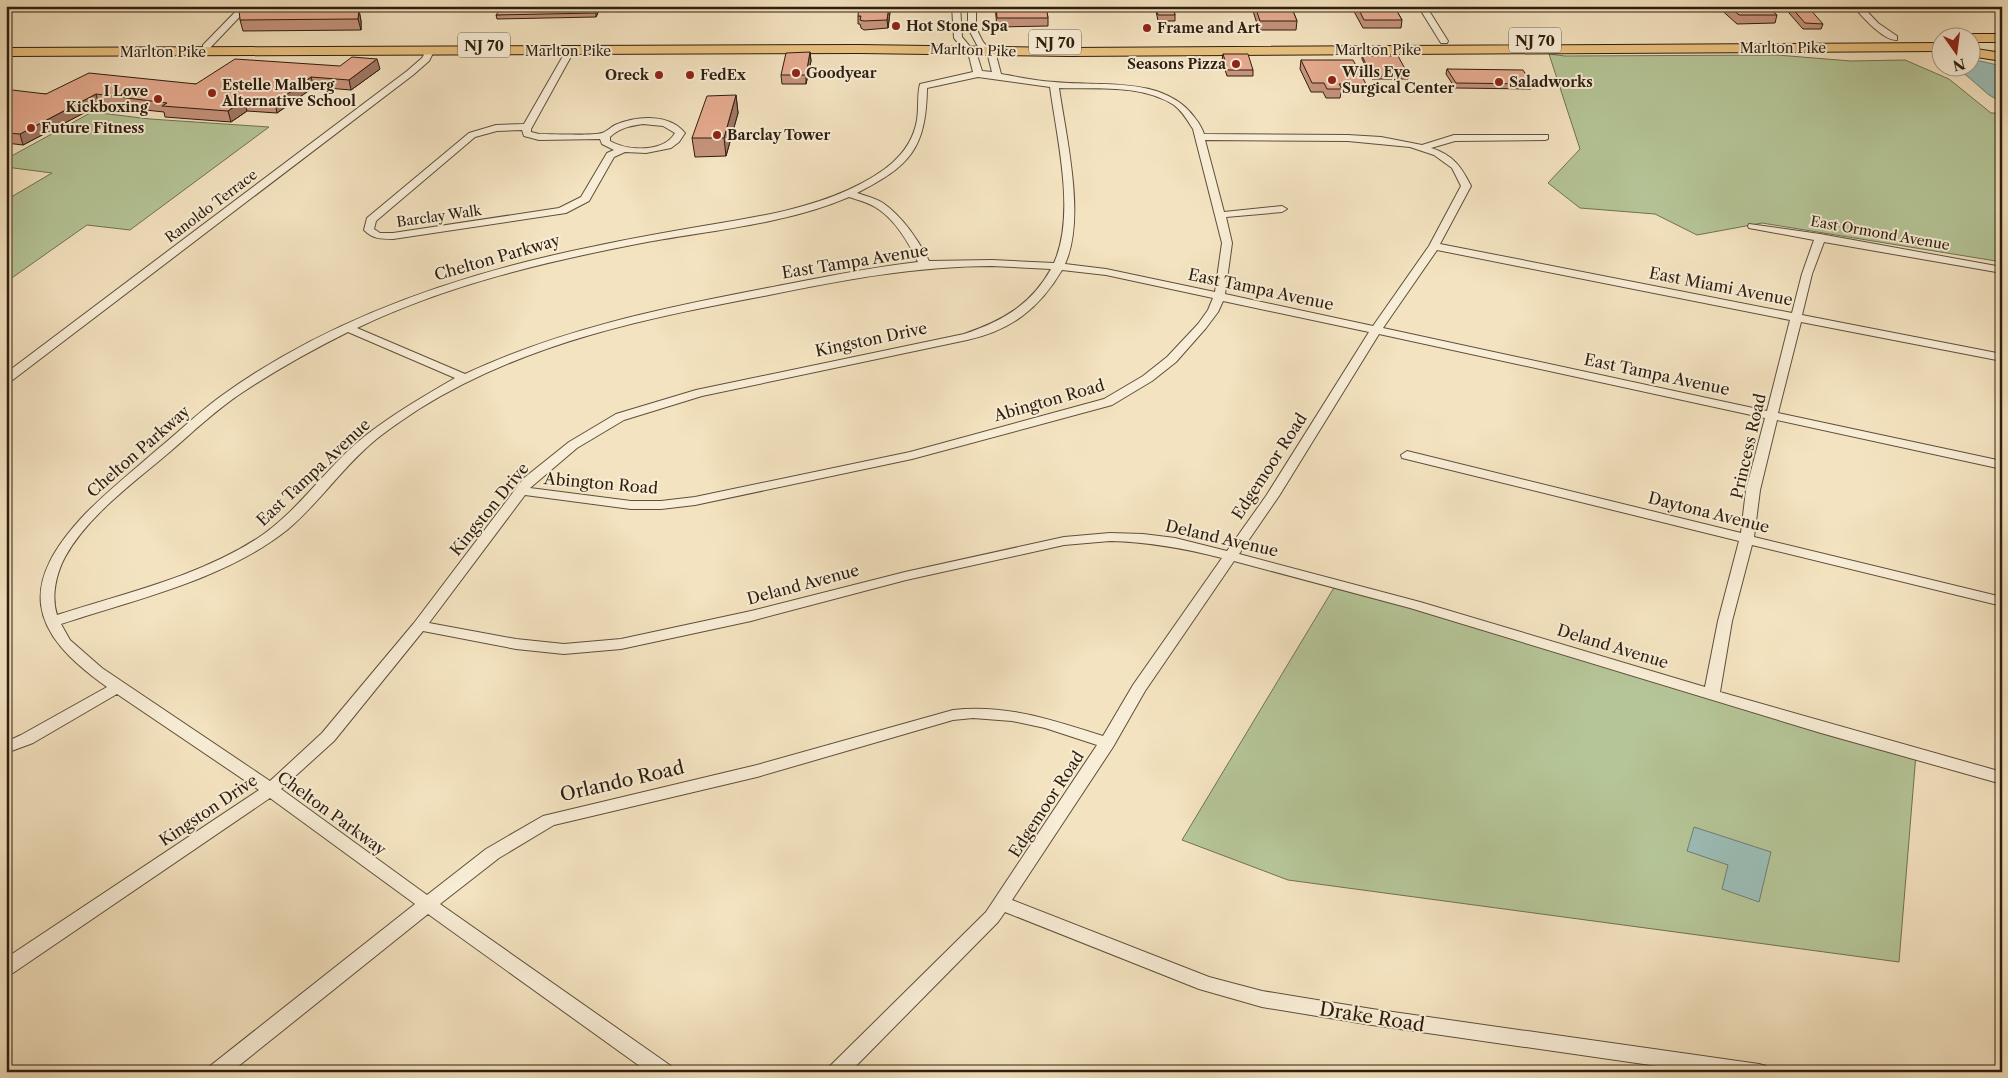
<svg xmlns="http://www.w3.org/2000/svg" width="2008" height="1078" font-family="'Libre Caslon Text',serif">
  <rect width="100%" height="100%" fill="#f4e3c0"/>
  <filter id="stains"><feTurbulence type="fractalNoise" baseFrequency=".004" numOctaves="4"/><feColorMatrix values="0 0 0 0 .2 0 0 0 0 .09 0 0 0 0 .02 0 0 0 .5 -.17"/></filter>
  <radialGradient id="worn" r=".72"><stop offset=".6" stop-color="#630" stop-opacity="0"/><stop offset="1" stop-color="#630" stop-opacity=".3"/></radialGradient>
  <g fill="#b5c597" stroke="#717252">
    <path d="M 1549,54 L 1565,56 L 1777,55 L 1851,61 L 1905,60 L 1949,79 L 1991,113 L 2002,113 L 2002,262 L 1762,223 L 1697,235 L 1655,214 L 1580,208 L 1548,183 L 1580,149 Z"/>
    <path d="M 92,112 L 150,119 L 269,127 L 130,230 L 87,225 L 6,282 L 6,200 L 52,173 L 6,167 L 6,159 Z"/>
    <path d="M 1335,586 L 1916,754 L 1899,962 L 1288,880 L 1182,840 Z"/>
  </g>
  <g fill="#9cbdb6" stroke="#707d73">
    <path d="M 1971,59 L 2002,66 L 2002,102 L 1989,95 L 1966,75 L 1948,68 L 1970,68 Z"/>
    <path d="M 1694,827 L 1771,852 L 1759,902 L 1722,889 L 1728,865 L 1687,851 Z"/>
  </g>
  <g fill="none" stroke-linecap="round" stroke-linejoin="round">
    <g stroke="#5f4f3a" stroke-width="2">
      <g id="minor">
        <path d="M 241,6 L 250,6 L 209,49 L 203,49 L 203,45 Z"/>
        <path d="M 952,6 L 960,6 L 962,37 L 977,55 L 982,71 L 992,72 L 988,56 L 977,45 L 968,28 L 968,6 L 976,6 L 976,28 L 983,42 L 996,55 L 1001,74 C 1019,77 1037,81 1055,82 C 1100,87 1164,75 1195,118 C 1199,123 1202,128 1204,134 L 1348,135 L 1381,137 L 1422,145 L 1454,135 L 1548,135 L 1548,139 L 1545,140 L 1455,141 L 1431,148 C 1453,155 1461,166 1471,186 L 1440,244 L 1792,313 L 1802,274 L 1814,240 L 1749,228 L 1748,226 L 1749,224 L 1820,234 L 2002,267 L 2002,273 L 1824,242 L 1812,274 L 1802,315 L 2002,354 L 2002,361 L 1801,322 L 1778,413 L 2002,461 L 2002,469 L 1777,420 L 1760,490 L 1754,537 L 2002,597 L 2002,606 L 1752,545 L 1732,621 L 1720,692 L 2002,772 L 2002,784 L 1821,733 L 1410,608 L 1234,561 L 1145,691 L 1113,747 L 1012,900 L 1209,977 L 1262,991 L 1372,1009 L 1759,1064 L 1766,1066 L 1769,1072 L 1699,1072 L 1372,1025 L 1262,1007 L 1199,989 L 1005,912 L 998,922 L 850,1072 L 827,1072 L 830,1066 L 986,912 L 1097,745 L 1045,728 L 1012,721 L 973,718 L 953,720 L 757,777 L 554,825 L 499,858 L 440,904 L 671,1066 L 674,1072 L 648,1072 L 428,914 L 231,1072 L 207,1072 L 210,1066 L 415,904 L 270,798 L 13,973 L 6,975 L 6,958 L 259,790 L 117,694 L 33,743 L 6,753 L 6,742 L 21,735 L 107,687 C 27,631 18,584 87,512 C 110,489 135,469 159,448 C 181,430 201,410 224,394 C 333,316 466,272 596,246 C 638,237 679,230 721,223 C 764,216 808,208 848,190 C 880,175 911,156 917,120 C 919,108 917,95 920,84 L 973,72 L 969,56 L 954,38 ZM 978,77 L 1050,87 C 1057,139 1076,214 1054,263 L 992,260 L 929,261 C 919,241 902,216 883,203 C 875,198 866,196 857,193 C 910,166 926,149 927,88 ZM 1059,88 C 1095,89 1142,84 1174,105 C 1182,111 1188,121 1193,129 L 1222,243 L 1215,292 L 1106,269 L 1065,264 C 1086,218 1066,137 1059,88 ZM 1205,140 L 1348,141 L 1410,147 L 1434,155 L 1452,168 L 1461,186 L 1429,246 L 1373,326 L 1225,294 L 1232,243 L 1226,217 L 1282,212 L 1287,209 L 1282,206 L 1224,212 ZM 849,197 C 858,200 867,202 875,207 C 894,218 909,243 918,262 C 866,268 814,279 762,289 C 658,309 562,329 465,374 L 357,328 C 449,284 548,261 647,242 C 714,230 786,224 849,197 ZM 1437,250 L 1790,320 L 1767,411 L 1383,328 ZM 992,266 L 1051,269 C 1031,305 1002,321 964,334 L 696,390 L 616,414 L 569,442 L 524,478 L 414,623 L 322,733 L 270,781 L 102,668 L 70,640 L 61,624 C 136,599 224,580 287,530 C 318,504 342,468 373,442 C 387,430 404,419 419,409 C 526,342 647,318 769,295 C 843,280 916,266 992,266 ZM 1062,270 L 1106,275 L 1213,298 L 1208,310 L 1198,324 L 1167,357 L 1143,376 L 1104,399 L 910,452 L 695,497 L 661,501 L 631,501 L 530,488 L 577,448 L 624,420 L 702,396 L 967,340 C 1011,330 1039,309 1062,270 ZM 1223,301 L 1369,332 L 1266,496 L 1227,551 L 1175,538 L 1143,534 L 1110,533 L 1064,537 L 905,572 L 751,611 L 621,639 L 564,644 L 516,639 L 429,623 L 525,495 L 631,509 L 661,509 L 695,505 L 912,459 L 1112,405 L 1152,381 L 1176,362 L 1206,328 L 1218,312 ZM 348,332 L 455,378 C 424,396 393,414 365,436 C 327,466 300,510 258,538 C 198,577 125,593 57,615 C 51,596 56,574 65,557 C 89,514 135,482 172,450 C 195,430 217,409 243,392 C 276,370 312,350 348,332 ZM 1379,334 L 1765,418 L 1746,490 L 1741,533 L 1407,451 L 1401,455 L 1402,458 L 1739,541 L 1718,621 L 1705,687 L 1420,602 L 1239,554 L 1279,496 ZM 1110,541 C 1150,542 1183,548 1222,558 L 1133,685 L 1103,736 C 1053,720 1006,704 953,710 L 757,765 L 543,816 L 486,849 L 427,895 L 281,789 L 334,741 L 423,631 L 516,649 L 564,654 L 621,649 L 751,621 L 906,580 L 1064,545 Z"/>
        <path d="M 1418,6 L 1426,6 L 1448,41 L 1447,43 L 1441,43 Z"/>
        <path d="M 1853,6 L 1862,6 L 1878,23 L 1897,36 L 1897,40 C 1883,41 1862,16 1853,6 Z"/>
        <path d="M 427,49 L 434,51 L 429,61 L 413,75 L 10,382 L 6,383 L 6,373 L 407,71 L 422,58 Z"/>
        <path d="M 567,49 L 574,51 L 531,129 L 531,132 L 539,134 C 551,134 593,136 602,133 C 606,132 611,127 615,125 C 636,116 669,113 685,133 L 679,142 L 671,148 L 646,153 L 625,152 L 614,157 L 589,201 L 566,213 L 393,239 C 381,239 373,239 364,230 L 367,218 L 469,133 L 496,125 L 524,124 ZM 643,124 L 663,126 L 675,133 C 664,153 627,151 610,141 L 610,137 C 619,128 630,126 643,124 ZM 522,130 L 524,136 L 539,140 L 600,139 L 602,144 L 614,150 L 607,153 L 581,197 L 559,208 L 393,233 L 380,233 L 374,229 L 376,221 L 475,137 L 497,131 Z"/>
      </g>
    </g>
    <g stroke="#2d1e0e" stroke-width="2">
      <g id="trunk">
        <path d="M 1970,34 L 2002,34 L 2002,42 L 1970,42 L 1970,38 L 1963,38 Z"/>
        <path d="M 1940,43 L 1940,51 L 1068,56 L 859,53 L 6,56 L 6,48 L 859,45 L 1068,48 Z"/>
        <path d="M 1970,48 L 2002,53 L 2002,61 L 1970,56 Z"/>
      </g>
    </g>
    <use href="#minor" fill="#f8edd6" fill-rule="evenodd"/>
    <use href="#trunk" fill="#eac280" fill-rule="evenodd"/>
  </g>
  <g fill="#c6937c" stroke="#2d1e0e">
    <path d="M 328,6 L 327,7 L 359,10 L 361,21 L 361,30 L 243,31 L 240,20 Z"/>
    <path d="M 601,6 L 596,17 L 497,19 L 496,15 Z"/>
    <path d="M 995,6 L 1046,6 L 1048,18 L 1048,26 L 997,27 Z"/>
    <path d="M 1155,6 L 1173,6 L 1175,15 L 1175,21 L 1158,21 Z"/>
    <path d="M 1253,6 L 1291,6 L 1297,21 L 1296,30 L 1259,30 L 1253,11 Z"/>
    <path d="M 1351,6 L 1394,6 L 1402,20 L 1401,28 L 1363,28 Z"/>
    <path d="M 1717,6 L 1767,6 L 1777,15 L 1775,23 L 1737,24 Z"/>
    <path d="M 1791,7 L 1823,24 L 1821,29 L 1803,29 L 1789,13 Z"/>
    <path d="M 890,12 L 888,28 L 864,30 L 861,28 L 860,24 L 858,24 L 858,16 Z"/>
    <path d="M 810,52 L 811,61 L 806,84 L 782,84 L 781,75 Z"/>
    <path d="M 1223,54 L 1253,70 L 1253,76 L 1227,76 L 1222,60 Z"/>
    <path d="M 1362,56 L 1409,76 L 1408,79 L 1372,79 L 1362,59 Z"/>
    <path d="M 1301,60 L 1366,84 L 1365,93 L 1341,93 L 1340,98 L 1326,98 L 1323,92 L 1311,92 L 1300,69 Z"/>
    <path d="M 380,69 L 351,90 L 314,87 L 277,113 L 247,111 L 231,122 L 165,117 L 164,112 L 99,105 L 23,145 L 6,143 L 6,94 L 46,94 L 196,84 Z"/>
    <path d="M 1447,69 L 1532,84 L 1531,89 L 1455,88 L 1446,74 Z"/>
    <path d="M 736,95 L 738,113 L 726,156 L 695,157 L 692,138 Z"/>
  </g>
  <g fill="#a17865" stroke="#2d1e0e">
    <path d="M 599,6 L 601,6 L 596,17 L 596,13 Z"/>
    <path d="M 889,6 L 890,12 L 888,28 L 887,20 Z"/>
    <path d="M 359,10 L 361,21 L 361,30 L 358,19 Z"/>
    <path d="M 810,52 L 811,61 L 806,84 L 806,75 Z"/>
    <path d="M 377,59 L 380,69 L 351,90 L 349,80 Z"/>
    <path d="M 311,77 L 314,87 L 277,113 L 275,103 Z"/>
    <path d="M 96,94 L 99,105 L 23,145 L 20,134 Z"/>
    <path d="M 736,95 L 738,113 L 726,156 L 724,138 Z"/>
    <path d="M 244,100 L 247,111 L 231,122 L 228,111 Z"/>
  </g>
  <g fill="#e6ab90" stroke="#2d1e0e">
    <path d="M 288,6 L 321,6 L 359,10 L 358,19 L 240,20 L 239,10 Z"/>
    <path d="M 503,6 L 599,6 L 596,13 L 496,15 Z"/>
    <path d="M 859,6 L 889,6 L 887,20 L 864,21 L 860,20 L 861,16 L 858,16 Z"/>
    <path d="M 996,6 L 1046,6 L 1048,18 L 997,18 Z"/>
    <path d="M 1156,6 L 1173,6 L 1175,15 L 1158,15 Z"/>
    <path d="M 1255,6 L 1291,6 L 1297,21 L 1260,21 Z"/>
    <path d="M 1357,6 L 1394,6 L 1402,20 L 1364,20 Z"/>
    <path d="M 1729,6 L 1767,6 L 1777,15 L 1739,15 Z"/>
    <path d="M 1791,7 L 1809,8 L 1823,24 L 1805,23 Z"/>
    <path d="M 810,52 L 806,75 L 781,75 L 786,53 Z"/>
    <path d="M 1223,54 L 1248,54 L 1253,70 L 1228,70 Z"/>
    <path d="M 1362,56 L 1398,56 L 1409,76 L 1372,76 Z"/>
    <path d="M 352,57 L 377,59 L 349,80 L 311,77 L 275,103 L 244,100 L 228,111 L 162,106 L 167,103 L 96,94 L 20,134 L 6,133 L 6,94 L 12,90 L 46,94 L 89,73 L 196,84 L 235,59 L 340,66 Z"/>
    <path d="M 1301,60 L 1353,60 L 1366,84 L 1339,84 L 1342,89 L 1327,89 L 1324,83 L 1312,83 Z"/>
    <path d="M 1447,69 L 1523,70 L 1532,84 L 1456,83 Z"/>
    <path d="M 736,95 L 724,138 L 692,138 L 707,96 Z"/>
  </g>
  <g fill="#8f2418" stroke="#f8edd6" stroke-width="2">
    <circle cx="896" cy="26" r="5"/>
    <circle cx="1147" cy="28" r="5"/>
    <circle cx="1236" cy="64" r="5"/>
    <circle cx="796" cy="73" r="5"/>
    <circle cx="659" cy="75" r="5"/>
    <circle cx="690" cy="75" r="5"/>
    <circle cx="1332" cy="80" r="5"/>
    <circle cx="1499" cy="82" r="5"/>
    <circle cx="212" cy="93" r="5"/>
    <circle cx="158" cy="99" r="5"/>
    <circle cx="31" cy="128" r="5"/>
    <circle cx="717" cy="135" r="5"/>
  </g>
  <g text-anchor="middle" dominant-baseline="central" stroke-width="4" stroke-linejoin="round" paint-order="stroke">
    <g font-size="14" font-weight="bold" fill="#2d1e0e" stroke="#f8edd6" text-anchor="start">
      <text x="906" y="26">Hot Stone Spa</text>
      <text x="1157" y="28">Frame and Art</text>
      <text x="1226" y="64" text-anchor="end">Seasons Pizza</text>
      <text x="1342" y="72">Wills Eye<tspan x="1342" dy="16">Surgical Center</tspan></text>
      <text x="806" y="73">Goodyear</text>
      <text x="649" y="75" text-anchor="end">Oreck</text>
      <text x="700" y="75">FedEx</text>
      <text x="1509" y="82">Saladworks</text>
      <text x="222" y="85">Estelle Malberg<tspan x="222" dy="16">Alternative School</tspan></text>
      <text x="148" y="91" text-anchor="end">I Love<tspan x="148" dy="16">Kickboxing</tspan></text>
      <text x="41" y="128">Future Fitness</text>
      <text x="727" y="135">Barclay Tower</text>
    </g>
    <g font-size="14" fill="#2d1e0e" stroke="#f8edd6">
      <text x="1783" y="48">Marlton Pike</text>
      <text transform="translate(973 50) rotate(2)">Marlton Pike</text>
      <text x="1378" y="50">Marlton Pike</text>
      <text x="568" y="51">Marlton Pike</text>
      <text x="163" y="52">Marlton Pike</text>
      <text transform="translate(211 206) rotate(-37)">Ranoldo Terrace</text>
      <text transform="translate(439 216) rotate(-8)">Barclay Walk</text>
      <text transform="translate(1880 233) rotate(10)">East Ormond Avenue</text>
    </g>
    <g fill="#f8edd6" stroke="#6a5c4a" stroke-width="1">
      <rect x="1509" y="27.5" width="52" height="25" rx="4"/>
      <rect x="1029" y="29.5" width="52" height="25" rx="4"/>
      <rect x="458" y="32.5" width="52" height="25" rx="4"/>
    </g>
    <g font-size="15" font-weight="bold" fill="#2d1e0e">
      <text x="1535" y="40">NJ 70</text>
      <text x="1055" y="42">NJ 70</text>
      <text x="484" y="45">NJ 70</text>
    </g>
    <g font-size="16" fill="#2d1e0e" stroke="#f8edd6">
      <text transform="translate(497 257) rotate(-16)">Chelton Parkway</text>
      <text transform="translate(855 261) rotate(-9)">East Tampa Avenue</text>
      <text transform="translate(1721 286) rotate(11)">East Miami Avenue</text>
      <text transform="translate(1261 289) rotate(12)">East Tampa Avenue</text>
      <text transform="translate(871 339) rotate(-12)">Kingston Drive</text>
      <text transform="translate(1657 374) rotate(12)">East Tampa Avenue</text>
      <text transform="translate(1049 400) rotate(-16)">Abington Road</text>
      <text transform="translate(1748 446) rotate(-77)">Princess Road</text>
      <text transform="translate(138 451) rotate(-41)">Chelton Parkway</text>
      <text transform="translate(1269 466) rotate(-57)">Edgemoor Road</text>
      <text transform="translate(313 472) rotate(-43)">East Tampa Avenue</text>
      <text transform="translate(601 483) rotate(5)">Abington Road</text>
      <text transform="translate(489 509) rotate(-51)">Kingston Drive</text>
      <text transform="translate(1709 512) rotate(14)">Daytona Avenue</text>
      <text transform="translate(1222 538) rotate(13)">Deland Avenue</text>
      <text transform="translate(803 584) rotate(-15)">Deland Avenue</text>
      <text transform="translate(1613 646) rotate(17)">Deland Avenue</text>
      <text transform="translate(1046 804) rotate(-57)">Edgemoor Road</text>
      <text transform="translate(208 810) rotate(-34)">Kingston Drive</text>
      <text transform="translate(332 813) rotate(36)">Chelton Parkway</text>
    </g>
    <g font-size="19" fill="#2d1e0e" stroke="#f8edd6">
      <text transform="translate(622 781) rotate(-13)">Orlando Road</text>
      <text transform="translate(1372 1017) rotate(9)">Drake Road</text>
    </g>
  </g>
  <rect width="2008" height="1078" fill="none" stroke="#f4e3c0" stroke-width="25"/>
  <rect x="8" y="8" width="1993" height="1063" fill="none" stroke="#2d1e0e" stroke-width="2.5"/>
  <rect x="12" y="12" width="1983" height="1053" fill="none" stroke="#2d1e0e"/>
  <g transform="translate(1956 52) rotate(166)"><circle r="24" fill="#f8edd6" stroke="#a79a86"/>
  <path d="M0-4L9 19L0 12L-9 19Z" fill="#8f2418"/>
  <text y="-8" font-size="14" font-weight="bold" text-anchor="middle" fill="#2d1e0e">N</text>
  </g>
  <rect width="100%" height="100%" filter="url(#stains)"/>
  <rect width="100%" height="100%" fill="url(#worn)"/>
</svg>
